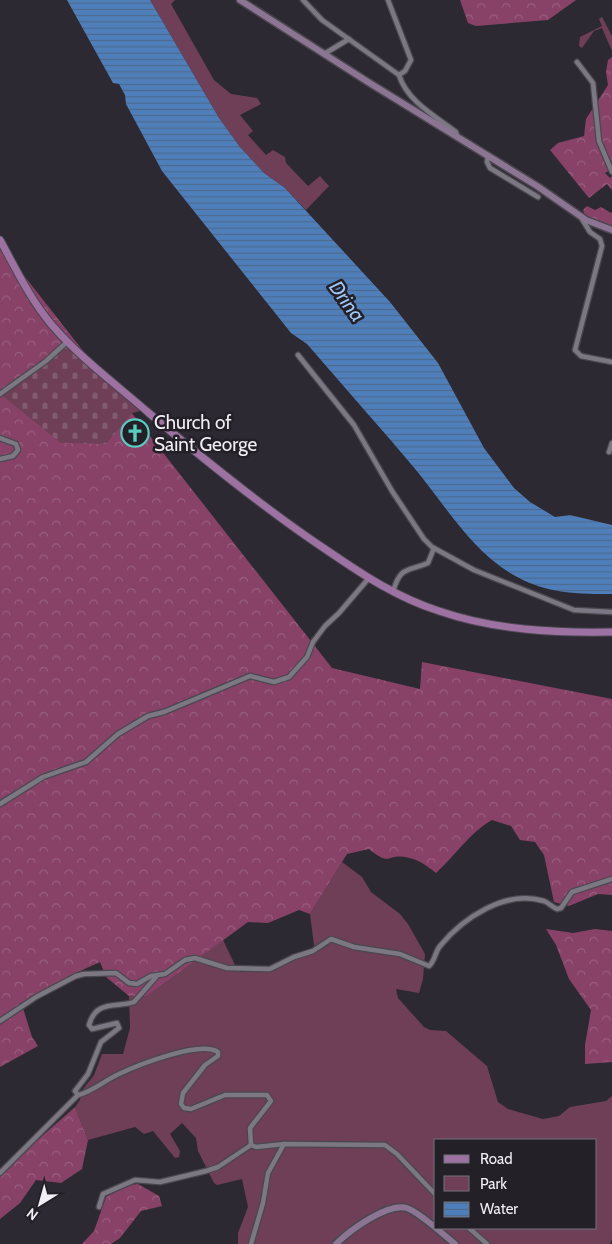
<svg xmlns="http://www.w3.org/2000/svg" width="612" height="1244" font-family="Cabin,sans-serif">
  <defs>
    <pattern id="forest-crowns" width="20" height="18" patternUnits="userSpaceOnUse" patternTransform="scale(1.25)"><rect width="20" height="18" fill="#884268"/><path d="M2 6a3 3 0 1 1 6 0M12 15a3 3 0 1 1 6 0" fill="none" stroke="#995e7e"/></pattern>
    <pattern id="cemetery-stones" width="16" height="16" patternUnits="userSpaceOnUse" patternTransform="scale(1.25)"><rect width="16" height="16" fill="#6e3f57"/><path d="M2 7V4a2 2 0 0 1 4 0v3zM10 15v-3a2 2 0 0 1 4 0v3z" fill="#835b70"/></pattern>
    <pattern id="water-rules" width="6" height="5" patternUnits="userSpaceOnUse" patternTransform="scale(1.25)"><rect width="6" height="5" fill="#4f7fbb"/><path d="M0 2.5h6" fill="none" stroke="#4c698e"/></pattern>
  </defs>
  <rect width="100%" height="100%" fill="#2d2932"/>
  <g fill="#6e3f57" fill-rule="evenodd">
    <path d="M 150,0 L 175,0 L 171,4 L 214,80 L 231,94 L 257,98 L 261,104 L 240,115 L 253,131 L 248,135 L 266,155 L 273,150 L 285,157 L 286,163 L 308,186 L 320,176 L 329,186 L 306,210 L 285,188 L 264,173 L 240,147 L 219,118 Z"/>
    <path d="M 602,17 L 612,36 L 612,51 L 602,28 L 594,31 L 582,48 L 579,46 L 580,37 L 602,26 L 599,19 Z"/>
    <path d="M 342,862 L 362,877 L 371,892 L 400,914 L 408,924 L 425,954 L 423,979 L 419,993 L 396,989 L 398,998 L 424,1027 L 430,1030 L 446,1031 L 487,1066 L 498,1102 L 508,1109 L 543,1119 L 559,1116 L 570,1107 L 606,1101 L 612,1096 L 612,1239 L 610,1244 L 238,1244 L 238,1233 L 248,1207 L 242,1179 L 217,1185 L 214,1183 L 198,1151 L 196,1138 L 182,1123 L 170,1134 L 180,1151 L 179,1157 L 175,1158 L 153,1131 L 144,1134 L 135,1127 L 88,1140 L 75,1107 L 80,1100 L 83,1089 L 94,1075 L 102,1054 L 123,1054 L 130,1028 L 129,996 L 147,996 L 223,940 L 235,965 L 241,972 L 273,971 L 296,959 L 315,953 L 310,914 ZM 436,1140 L 596,1140 L 596,1228 L 436,1228 Z"/>
  </g>
  <g fill="url(#forest-crowns)">
    <path d="M 460,0 L 576,0 L 548,20 L 476,26 L 468,23 Z"/>
    <path d="M 612,57 L 612,169 L 605,173 L 610,178 L 612,176 L 612,190 L 607,184 L 589,198 L 550,150 L 558,143 L 584,136 L 586,119 L 608,85 L 606,72 L 608,60 Z"/>
    <path d="M 587,206 L 595,210 L 601,207 L 611,213 L 612,212 L 612,228 L 585,216 L 583,210 Z"/>
    <path d="M 0,245 L 332,668 L 420,689 L 422,662 L 612,699 L 612,895 L 598,894 L 569,906 L 554,902 L 544,855 L 535,842 L 520,840 L 511,826 L 492,820 C 469,833 456,855 436,873 C 426,865 418,859 405,857 C 386,854 391,867 369,849 L 347,854 L 310,914 L 299,910 L 268,923 L 248,922 L 147,996 L 129,996 L 106,977 L 100,962 L 69,976 L 22,1005 L 32,1037 L 38,1046 L 0,1067 Z"/>
    <path d="M 546,929 L 573,933 L 595,929 L 612,931 L 612,1062 L 585,1064 L 585,1045 L 591,1010 L 569,979 L 556,945 Z"/>
    <path d="M 75,1107 L 88,1140 L 82,1169 L 61,1183 L 36,1180 L 20,1203 L 0,1219 L 0,1173 Z"/>
    <path d="M 138,1184 L 159,1196 L 162,1206 L 141,1211 L 120,1238 L 111,1244 L 82,1244 L 94,1231 L 106,1197 L 129,1185 Z"/>
  </g>
  <path fill="url(#cemetery-stones)" d="M 68,344 L 140,411 L 132,413 L 106,444 L 61,443 L 0,394 Z"/>
  <path fill="url(#water-rules)" d="M 67,0 L 150,0 L 219,118 L 240,147 L 264,173 L 285,188 L 390,302 L 438,363 L 484,448 L 514,488 L 530,502 L 555,517 L 570,515 L 612,525 L 612,594 C 581,594 552,594 523,580 C 476,558 448,509 416,470 C 380,427 343,386 307,344 L 291,333 L 162,171 L 126,104 L 125,95 L 119,84 L 113,83 Z"/>
  <g fill="none" stroke-linecap="round" stroke-linejoin="round">
    <g stroke="#4a474f" stroke-width="7">
      <g id="street">
        <path d="M 303,0 L 322,20 L 399,75 C 407,101 435,116 456,132 L 457,136"/>
        <path d="M 388,0 L 411,60 L 405,71 L 399,75"/>
        <path d="M 324,54 L 349,39"/>
        <path d="M 577,62 L 593,83 L 599,141 L 612,172"/>
        <path d="M 488,155 L 487,162 L 490,168 L 538,197"/>
        <path d="M 582,219 L 590,232 L 600,239 L 602,246 L 575,350 L 581,356 L 612,362"/>
        <path d="M 298,355 L 354,425 L 392,491 L 424,539 L 432,547 L 474,570 L 574,610 L 612,612"/>
        <path d="M 0,394 L 46,361 L 68,341"/>
        <path d="M 0,438 L 16,444 L 18,450 L 13,456 L 0,459"/>
        <path d="M 609,452 L 612,443"/>
        <path d="M 393,592 C 400,566 407,572 428,563 L 434,548"/>
        <path d="M 0,804 L 43,777 L 86,762 L 118,734 L 148,716 L 164,712 L 250,676 L 274,682 L 289,677 L 307,657 L 313,642 L 325,626 L 339,613 L 369,578"/>
        <path d="M 156,977 L 134,1002 C 117,1008 96,999 89,1025 L 92,1029 L 117,1023 L 119,1028 L 101,1042 L 88,1074 L 75,1091 L 78,1095 C 92,1092 105,1080 119,1074 C 138,1065 201,1040 218,1052 L 218,1056 L 205,1065 L 183,1093 L 181,1104 L 184,1108 L 191,1109 L 225,1095 L 267,1095 L 271,1101 L 250,1128 L 251,1145 L 256,1147 L 284,1144 L 385,1145 L 397,1154 L 436,1195"/>
        <path d="M 0,1021 L 36,997 L 76,976 L 84,974 L 116,973 L 129,983 L 137,984 L 151,976 L 165,974 L 185,960 L 195,958 L 227,968 L 270,969 L 294,957 L 313,951 L 331,939 L 354,947 L 400,954 L 429,966 C 435,961 435,952 440,946 C 463,918 506,889 544,901 C 549,903 552,907 557,909 L 561,908 L 572,892 L 612,879"/>
        <path d="M 0,1173 L 78,1095"/>
        <path d="M 99,1207 L 103,1194 L 135,1180 L 160,1182 L 206,1171 L 218,1167 L 251,1145"/>
        <path d="M 469,1228 L 487,1244"/>
        <path d="M 251,1244 L 263,1203 L 268,1173 L 284,1144"/>
      </g>
    </g>
    <g stroke="#4a474f" stroke-width="9">
      <g id="secondary">
        <path d="M 240,0 L 368,82 L 537,186 L 586,220 L 612,230"/>
        <path d="M 436,1228 L 455,1244"/>
        <path d="M 336,1244 C 349,1231 388,1202 407,1208 C 417,1212 427,1221 436,1228"/>
      </g>
    </g>
    <g stroke="#4a474f" stroke-width="9">
      <path id="primary" d="M 0,240 C 16,269 30,299 51,324 C 80,358 117,385 150,414 C 207,462 266,510 328,551 C 363,575 398,598 439,611 C 494,630 554,633 612,632"/>
    </g>
    <use href="#street" stroke="#7c7883" stroke-width="4.5"/>
    <use href="#secondary" stroke="#8c7593" stroke-width="6"/>
    <use href="#primary" stroke="#9d71a2" stroke-width="7"/>
  </g>
  <defs>
    <g id="church-ring" transform="scale(1.4375)"><circle r="9.5" fill="#232028" stroke="#58cec0" stroke-width="1.5"/><path d="M-1.2-6h2.4v3.5h3.3v2.4h-3.3V6h-2.4V-.1h-3.3v-2.4h3.3Z" fill="#58cec0"/></g>
  </defs>
  <g fill-rule="evenodd">
    <use href="#church-ring" x="135" y="433"/>
  </g>
  <g text-anchor="middle" dominant-baseline="central" stroke-width="5" stroke-linejoin="round" paint-order="stroke">
    <g font-size="19" fill="#f1eef5" stroke="#232028" text-anchor="start">
      <text x="154" y="422">Church of<tspan x="154" dy="22">Saint George</tspan></text>
    </g>
    <g font-size="20" font-style="italic" fill="#a0c7f9" stroke="#232028">
      <text transform="translate(347 301) rotate(54)">Drina</text>
    </g>
  </g>
  <rect x="434" y="1139" width="162" height="90" fill="#232028" stroke="#75727a"/>
  <rect x="444" y="1155" width="25" height="8" fill="#9d71a2" stroke="#75727a"/>
  <text x="480" y="1164" font-size="15" fill="#f1eef5">Road</text>
  <rect x="444" y="1176" width="25" height="15" fill="#6e3f57" stroke="#75727a"/>
  <text x="480" y="1189" font-size="15" fill="#f1eef5">Park</text>
  <rect x="444" y="1202" width="25" height="15" fill="url(#water-rules)" stroke="#75727a"/>
  <text x="480" y="1214" font-size="15" fill="#f1eef5">Water</text>
  <g transform="translate(40 1204) rotate(217)" stroke="#232028" stroke-width="4" paint-order="stroke">
  <path d="M0-4L9 19L0 12L-9 19Z" fill="#f1eef5"/>
  <text y="-8" font-size="14" font-weight="bold" text-anchor="middle" fill="#f1eef5">N</text>
  </g>
</svg>
